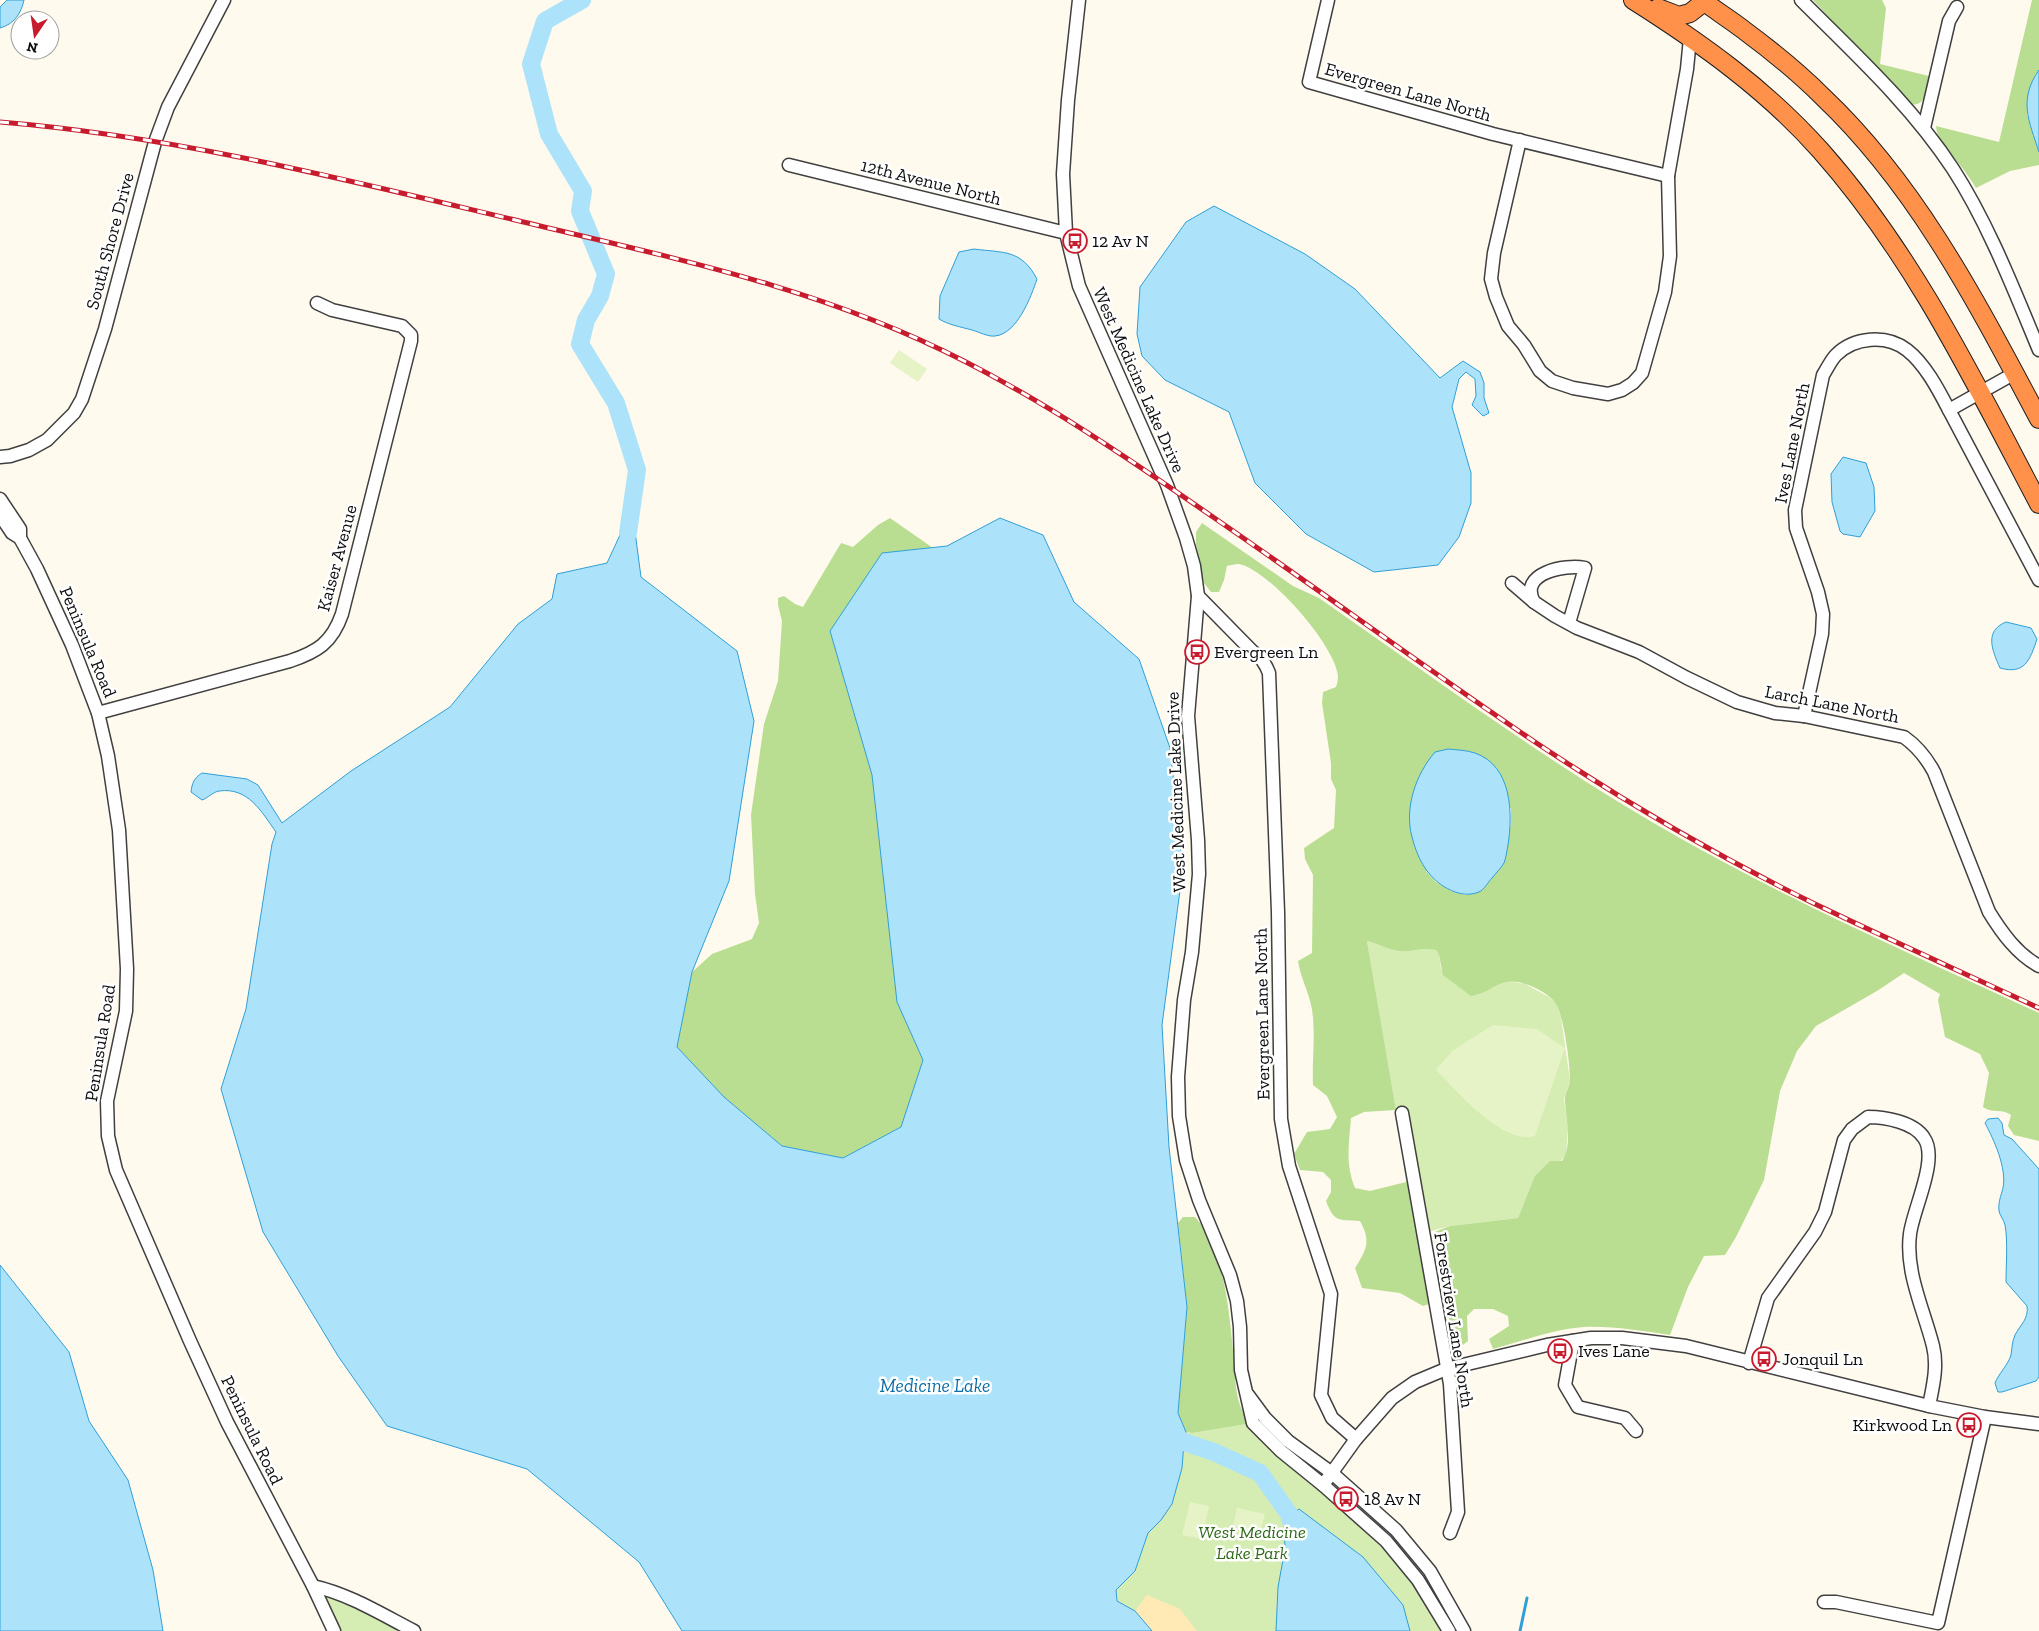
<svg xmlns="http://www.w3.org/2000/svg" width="2039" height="1631" font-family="'Zilla Slab',serif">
  <rect width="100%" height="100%" fill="#fffaed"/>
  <g fill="#d5ecb3">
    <path d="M 1367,941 L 1378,943 L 1398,951 L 1423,947 L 1436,950 L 1439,955 L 1441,969 L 1478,995 L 1497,984 L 1508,981 L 1525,984 L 1549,997 L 1556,1003 L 1561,1017 L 1570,1081 L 1564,1099 L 1568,1128 L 1566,1155 L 1525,1201 L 1518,1218 L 1450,1226 L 1419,1234 L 1411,1189 L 1406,1182 L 1396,1110 Z"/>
    <path d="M 1253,1423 L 1386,1541 L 1447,1631 L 1152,1631 L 1135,1611 L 1117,1601 L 1116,1589 L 1135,1571 L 1148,1533 L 1161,1520 L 1182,1468 L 1184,1442 L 1186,1432 L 1192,1433 Z"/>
    <path d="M 313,1586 L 414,1631 L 334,1631 Z"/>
  </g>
  <g fill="#b9de92" fill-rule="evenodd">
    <path d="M 1813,0 L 1882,0 L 1886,8 L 1880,64 L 1929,76 C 1926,89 1927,108 1909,104 Z"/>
    <path d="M 2032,0 L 2039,0 L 2039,70 L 2027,114 L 2039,152 L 2039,165 L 2010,171 L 1976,188 C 1971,180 1965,171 1959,164 C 1950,152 1937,142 1936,126 L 1999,142 Z"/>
    <path d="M 890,518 L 933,548 L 882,553 L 830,631 L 872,775 L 897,1002 L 923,1060 L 901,1127 L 843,1158 L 782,1146 L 724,1097 L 677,1047 L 692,972 L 712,954 L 752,939 L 759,923 L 755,894 L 751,815 L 764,724 L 778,681 L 782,621 L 778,605 L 778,598 L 784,596 L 795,604 L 803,607 L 841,543 L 853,547 L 878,525 Z"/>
    <path d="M 1202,523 L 1293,586 L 1319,598 C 1437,680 1552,766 1678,837 C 1794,903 1918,957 2039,1013 L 2039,1141 L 2014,1135 L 2008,1126 L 2011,1115 C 2002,1108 1992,1114 1983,1107 L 1989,1073 L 1980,1054 L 1945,1037 L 1938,1000 L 1940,994 L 1904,973 L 1877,991 L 1816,1026 L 1797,1051 L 1780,1091 L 1764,1180 L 1736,1237 L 1725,1255 L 1704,1256 L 1688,1287 L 1670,1335 C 1642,1331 1613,1326 1584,1327 C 1554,1329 1523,1341 1493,1349 L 1489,1339 L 1509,1326 L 1508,1316 L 1493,1309 L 1474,1309 L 1467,1316 L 1468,1341 L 1463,1345 L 1455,1344 L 1442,1288 L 1434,1232 L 1450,1226 L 1518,1218 L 1535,1176 L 1550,1161 L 1562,1161 C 1573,1144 1566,1120 1565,1101 C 1564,1094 1570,1087 1570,1079 C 1570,1063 1564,1017 1556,1004 C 1552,996 1534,986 1525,984 C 1498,975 1492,994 1471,996 L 1443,975 L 1439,955 L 1436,950 C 1419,947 1413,952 1399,951 C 1389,950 1378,943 1367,941 L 1396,1110 L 1364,1112 L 1351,1118 C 1349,1144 1345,1163 1355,1188 L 1370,1191 L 1406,1182 L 1411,1189 L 1432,1303 L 1423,1306 L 1400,1293 L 1362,1288 L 1355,1268 C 1367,1249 1371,1241 1360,1221 C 1338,1220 1334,1222 1326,1201 L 1331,1192 L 1331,1180 L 1323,1172 L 1300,1170 L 1294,1154 L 1307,1132 L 1330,1129 L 1337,1117 L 1327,1096 L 1313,1085 C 1312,1063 1315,1040 1313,1018 C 1312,997 1301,981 1298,961 L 1312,953 L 1313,875 L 1305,859 L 1304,848 L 1334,828 L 1336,790 L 1331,779 L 1331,763 L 1322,703 L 1323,692 L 1336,687 C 1337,684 1338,680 1338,676 C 1335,645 1269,570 1239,564 C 1235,564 1231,565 1227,566 L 1224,580 L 1219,592 L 1211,592 L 1204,583 L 1196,545 L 1196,532 ZM 1448,749 L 1475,753 L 1511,809 L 1511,823 L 1504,863 L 1481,891 L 1465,895 L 1451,891 L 1436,882 L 1426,871 Z"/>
    <path d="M 1183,1217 L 1195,1217 C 1226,1250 1229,1316 1234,1359 C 1235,1376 1235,1397 1243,1412 C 1245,1416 1250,1420 1253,1423 L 1192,1433 L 1186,1432 L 1178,1413 L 1187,1307 L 1178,1223 Z"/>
  </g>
  <path fill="#ffeab5" d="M 1147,1595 L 1180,1609 L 1197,1631 L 1152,1631 L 1135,1611 Z"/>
  <g fill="#e6f3c6">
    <path d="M 899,350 L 927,369 L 918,382 L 890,363 Z"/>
    <path d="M 1493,1025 L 1537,1029 L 1565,1048 L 1535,1136 C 1503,1146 1457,1091 1436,1070 L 1452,1051 Z"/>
    <path d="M 1190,1502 L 1209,1506 L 1202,1539 L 1182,1535 Z"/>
    <path d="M 1237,1508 L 1265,1514 L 1260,1533 L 1233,1526 Z"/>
  </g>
  <g fill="#ade3fa" stroke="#2f9fd7">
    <path d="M 7,0 L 24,0 C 21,14 14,24 0,28 L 0,7 Z"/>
    <path d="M 2039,70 L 2039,152 C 2029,121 2018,100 2039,70 Z"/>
    <path d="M 1214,206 L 1305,254 L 1355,289 L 1440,378 L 1463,361 L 1480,372 L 1484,383 L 1484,398 L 1489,413 L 1483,416 L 1472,405 L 1476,396 L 1475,379 L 1466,372 L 1459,379 L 1452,407 L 1471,473 L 1471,503 L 1459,537 L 1438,565 L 1374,572 L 1306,534 L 1255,483 L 1229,412 L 1165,380 L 1142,356 L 1137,334 L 1140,287 L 1186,222 Z"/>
    <path d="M 974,249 C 1004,253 1021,249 1037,279 C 1031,297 1017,334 995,336 C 988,337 979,332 972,330 C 961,327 949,325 939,319 L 940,296 L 959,252 Z"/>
    <path d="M 1843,457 L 1866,463 L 1874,487 L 1875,511 L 1860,537 L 1843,534 L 1840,531 L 1832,502 L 1831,474 Z"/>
    <path d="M 632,509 L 641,577 L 737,651 L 754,721 L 729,881 L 692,972 L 677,1047 L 724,1097 L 782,1146 L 843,1158 L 901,1127 L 923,1060 L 897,1002 L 872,775 L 830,631 L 882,553 L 947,546 L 1000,518 L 1043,535 L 1074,602 L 1139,659 L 1170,748 L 1183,868 L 1162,1025 L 1169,1147 L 1187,1307 L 1178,1413 L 1186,1432 L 1184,1442 L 1182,1468 L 1172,1504 L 1161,1520 L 1148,1533 L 1135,1571 L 1116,1590 L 1117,1601 L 1135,1611 L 1152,1631 L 682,1631 L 639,1562 L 527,1469 L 387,1426 L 338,1356 L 263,1232 L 221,1089 L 246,1009 L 272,844 L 276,832 C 261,811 248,787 219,791 C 213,792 208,798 202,800 L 191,792 C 192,783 194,778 202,773 L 247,779 L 258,785 L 282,823 L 351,771 L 450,707 L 518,624 L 552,599 L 557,574 L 607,563 Z"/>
    <path d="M 2006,622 L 2031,628 L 2037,639 C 2030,660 2025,675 2000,668 C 1992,650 1984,631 2006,622 Z"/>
    <path d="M 1448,749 C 1457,750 1466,750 1475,753 C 1512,766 1513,813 1508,845 C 1507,850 1506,858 1504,863 C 1501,868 1496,873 1492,878 C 1488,882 1484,890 1479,892 C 1467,897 1454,893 1443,886 C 1426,875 1417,857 1412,837 C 1404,808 1416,774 1435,752 Z"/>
    <path d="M 1998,1118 L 2002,1123 L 2004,1135 L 2012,1139 L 2039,1169 L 2039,1377 L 2036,1381 L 2002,1392 L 1998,1392 L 1995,1383 C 1999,1373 2008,1365 2011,1355 C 2012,1348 2012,1342 2015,1335 C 2020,1325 2029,1319 2027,1306 L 2006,1282 C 2006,1266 2008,1240 2005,1225 C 2004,1220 2000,1216 1999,1211 C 1998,1202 2001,1196 2003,1188 C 2007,1168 1994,1140 1985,1123 L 1988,1119 Z"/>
    <path d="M 0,1265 L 69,1352 L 89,1421 L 128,1480 L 153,1570 L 163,1631 L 0,1631 Z"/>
    <path d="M 1299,1509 L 1363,1557 L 1403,1605 L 1410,1631 L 1276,1631 L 1278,1587 L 1285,1549 L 1284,1520 Z"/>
  </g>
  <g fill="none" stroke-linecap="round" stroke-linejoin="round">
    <path stroke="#2f9fd7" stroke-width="3" d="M 1520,1631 L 1527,1598"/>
    <g stroke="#ade3fa" stroke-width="18">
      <path d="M 582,0 L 545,21 L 531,64 L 549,134 L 583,191 L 580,211 L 606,274 L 600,296 L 586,320 L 580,344 L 616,403 L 637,470 L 628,533"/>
      <path d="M 1164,1429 L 1184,1442 L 1214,1452 L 1260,1473 L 1289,1514 L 1294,1532 L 1298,1537"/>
    </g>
    <g stroke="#404040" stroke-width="15">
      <g id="minor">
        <path d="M 1079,0 L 1068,100 L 1063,174 L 1066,233 L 1079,286 L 1167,485 L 1186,538 L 1194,566 L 1198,596 L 1188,716 L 1198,840 L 1199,874 L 1192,952 L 1184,1000 L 1178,1077 L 1179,1116 L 1186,1160 L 1199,1200 L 1230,1275 L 1237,1301 L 1240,1327 L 1241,1370 L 1253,1423 L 1281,1451 L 1323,1485 L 1386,1541 L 1418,1580 L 1449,1631"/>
        <path d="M 1328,0 L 1309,82 L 1493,134 L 1668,176"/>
        <path d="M 1801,0 C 1854,53 1911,105 1953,169 C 1988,223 2014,290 2039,350"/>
        <path d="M 1924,128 L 1949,21 L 1957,7"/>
        <path d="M 1520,140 L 1494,253 L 1491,279 L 1496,297 L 1508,326 L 1524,345 L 1540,371 L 1552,381 L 1573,388 L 1608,394 L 1622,390 L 1633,383 L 1642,373 L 1665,292 L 1670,256 L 1668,176 L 1687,69 L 1690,38"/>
        <path d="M 789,165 L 1066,233"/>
        <path d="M 1949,410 L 2015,373"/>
        <path d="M 0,457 L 10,456 L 29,450 L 47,440 L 74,413 L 82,399 L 105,329 L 155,142 L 168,107 L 224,0"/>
        <path d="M 0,499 L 20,529 L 20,538"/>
        <path d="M 0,515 L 12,533 L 20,538 L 37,569 L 72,645 L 98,713 L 108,756 L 119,830 L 127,969 L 126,1011 L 107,1101 L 108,1136 L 116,1170 L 190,1341 L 227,1422 L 313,1586 L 334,1631"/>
        <path d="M 1512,583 L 1534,602 L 1555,616 L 1577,628 L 1639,652 L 1687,678 L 1737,702 L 1775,713 L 1804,716 L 1904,737 C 1918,747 1926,757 1934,772 L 1989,912 C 2002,933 2017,954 2039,966"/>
        <path d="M 1198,596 L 1252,651 C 1261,657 1265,663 1269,673 L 1278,912 L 1281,1119 L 1289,1166 L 1331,1294 L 1321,1395 L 1332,1418 L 1356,1439"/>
        <path d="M 1534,602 C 1518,573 1565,564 1585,568 L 1569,623"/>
        <path d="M 98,713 L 290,661 C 317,652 332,643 342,614 L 411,341 L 411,335 L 402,326 L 332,310 L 317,303"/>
        <path d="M 1804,716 L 1822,634 L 1823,614 L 1818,592 L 1796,528 L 1795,510 L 1823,375 C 1827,369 1831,360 1836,355 C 1854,337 1886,334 1907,350 C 1925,364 1938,389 1949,410 L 2039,580"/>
        <path d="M 1402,1113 L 1450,1384 L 1458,1512 L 1450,1533"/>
        <path d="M 1573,1341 L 1565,1385 L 1578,1407 L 1625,1418 L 1636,1431"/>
        <path d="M 1749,1363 L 1768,1298 L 1815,1232 L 1825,1212 L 1844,1140 L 1852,1129 L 1868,1117 C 1885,1117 1914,1122 1924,1138 C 1939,1159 1913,1209 1910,1234 C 1905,1272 1924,1310 1933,1346 C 1938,1366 1933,1386 1929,1406"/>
        <path d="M 1248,1395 L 1265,1418 L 1288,1441 L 1332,1473 L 1396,1530 L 1430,1571 L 1464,1631"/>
        <path d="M 1323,1485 L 1356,1439 L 1392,1398 L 1415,1382 L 1446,1369 L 1547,1345 L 1591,1338 L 1622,1338 L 1686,1346 L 1929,1406 L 1985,1417 L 2039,1424"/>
        <path d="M 313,1586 C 349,1594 381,1614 414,1631"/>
        <path d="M 1824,1602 L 1836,1602 L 1938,1623 L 1985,1417"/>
      </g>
    </g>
    <g stroke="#1e1e1e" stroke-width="20">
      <g id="highway">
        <path d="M 1633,0 C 1701,43 1767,90 1821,151 C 1914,256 1974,381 2039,504"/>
        <path d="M 1702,0 C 1716,11 1731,20 1745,31 C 1772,51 1799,73 1823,97 C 1918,187 1978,305 2039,419"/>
        <path d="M 1658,8 L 1679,16 L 1690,13 L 1704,2"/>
      </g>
    </g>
    <use href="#minor" stroke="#fff" stroke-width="12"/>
    <use href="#highway" stroke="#ff914b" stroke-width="18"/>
    <g stroke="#c71b2e" stroke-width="5">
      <path id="rail" d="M 0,122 C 173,136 343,179 511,219 C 668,257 820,287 964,361 C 1052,406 1132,461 1213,517 C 1319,590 1423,666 1529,738 C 1620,799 1715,855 1813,903 C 1888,939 1964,973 2039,1008"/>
    </g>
    <use href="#rail" stroke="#fff" stroke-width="3" stroke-dasharray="9" stroke-linecap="butt"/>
  </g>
  <defs>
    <g id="bus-ring" transform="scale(1.25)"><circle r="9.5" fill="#fff" stroke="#c71b2e" stroke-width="1.5"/><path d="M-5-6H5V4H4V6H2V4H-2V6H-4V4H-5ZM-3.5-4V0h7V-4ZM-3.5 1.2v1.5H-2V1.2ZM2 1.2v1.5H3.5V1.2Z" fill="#c71b2e"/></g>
  </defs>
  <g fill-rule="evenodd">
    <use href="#bus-ring" x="1075" y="241"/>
    <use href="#bus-ring" x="1197" y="652"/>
    <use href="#bus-ring" x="1560" y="1351"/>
    <use href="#bus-ring" x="1764" y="1359"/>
    <use href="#bus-ring" x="1969" y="1425"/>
    <use href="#bus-ring" x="1346" y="1499"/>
  </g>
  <g text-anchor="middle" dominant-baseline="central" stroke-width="5" stroke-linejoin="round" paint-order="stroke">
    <g font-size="18" fill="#0d0d0d" stroke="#fff">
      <text transform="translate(1408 92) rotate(16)">Evergreen Lane North</text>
      <text transform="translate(931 182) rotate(14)">12th Avenue North</text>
      <text transform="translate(110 241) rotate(-75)">South Shore Drive</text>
      <text transform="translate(1139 380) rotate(66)">West Medicine Lake Drive</text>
      <text transform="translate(1792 443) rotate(-79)">Ives Lane North</text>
      <text transform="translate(337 558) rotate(-75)">Kaiser Avenue</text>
      <text transform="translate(88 642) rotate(67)">Peninsula Road</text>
      <text transform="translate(1832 704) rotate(11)">Larch Lane North</text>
      <text transform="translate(1176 792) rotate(-92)">West Medicine Lake Drive</text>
      <text transform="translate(1262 1014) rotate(-91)">Evergreen Lane North</text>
      <text transform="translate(100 1043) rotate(-81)">Peninsula Road</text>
      <text transform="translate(1454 1320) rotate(81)">Forestview Lane North</text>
      <text transform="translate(252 1430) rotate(64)">Peninsula Road</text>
    </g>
    <g font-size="18" fill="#0d0d0d" stroke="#fff" text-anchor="start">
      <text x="1092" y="241">12 Av N</text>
      <text x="1214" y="652">Evergreen Ln</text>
      <text x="1578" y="1351">Ives Lane</text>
      <text x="1782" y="1359">Jonquil Ln</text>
      <text x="1952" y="1425" text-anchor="end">Kirkwood Ln</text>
      <text x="1364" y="1499">18 Av N</text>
    </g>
    <g font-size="18" font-style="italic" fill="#2f6919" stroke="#fff">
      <text x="1252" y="1532">West Medicine<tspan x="1252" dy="21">Lake Park</tspan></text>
    </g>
    <g font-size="19" font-style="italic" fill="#0d6ea7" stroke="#fff">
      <text x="935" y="1385">Medicine Lake</text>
    </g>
  </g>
  <g transform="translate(35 35) rotate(193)"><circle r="24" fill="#ffffff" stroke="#9e9e9e"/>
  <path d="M0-4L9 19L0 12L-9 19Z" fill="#c71b2e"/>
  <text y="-8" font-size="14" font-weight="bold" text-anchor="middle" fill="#0d0d0d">N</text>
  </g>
</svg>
